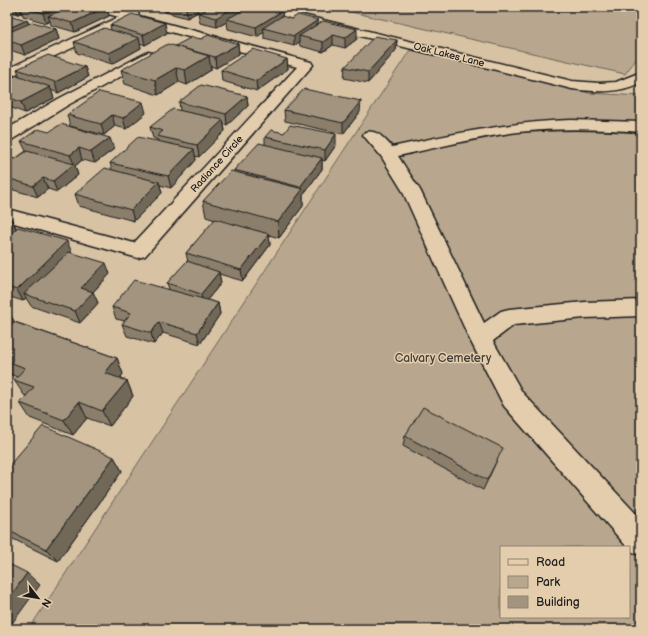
<svg xmlns="http://www.w3.org/2000/svg" width="648" height="636" font-family="'Balsamiq Sans',sans-serif">
  <rect width="100%" height="100%" fill="#d7c2a4"/>
  <filter id="ink" filterUnits="userSpaceOnUse"><feTurbulence type="fractalNoise" baseFrequency=".025" numOctaves="2"/><feDisplacementMap in="SourceGraphic" scale="8" xChannelSelector="R" yChannelSelector="G"/><feConvolveMatrix kernelMatrix="1 2 1 2 8 2 1 2 1" color-interpolation-filters="sRGB"/></filter>
  <g filter="url(#ink)">
    <g fill="#b8a78e" stroke="#6a6255" fill-rule="evenodd">
      <path d="M 329,7 L 641,7 L 641,53 L 625,74 Z"/>
      <path d="M 410,50 L 589,93 L 641,96 L 641,629 L 29,629 ZM 501,547 L 629,547 L 629,617 L 501,617 Z"/>
    </g>
    <g fill="none" stroke-linecap="round" stroke-linejoin="round">
      <g stroke="#1c1c1c" stroke-width="3">
        <g id="minor">
          <path d="M 88,7 L 107,7 L 129,13 L 134,11 L 138,13 L 139,16 L 311,62 L 313,65 L 145,256 L 138,258 L 7,221 L 7,209 L 134,243 L 297,67 L 131,21 L 7,78 L 7,69 L 119,17 L 90,9 Z"/>
          <path d="M 250,7 L 270,7 L 572,81 L 599,83 L 616,82 L 641,72 L 641,82 C 620,94 595,92 572,89 L 252,9 Z"/>
          <path d="M 148,52 L 153,53 L 155,56 L 153,59 L 68,105 L 13,139 L 7,141 L 7,129 L 58,99 Z"/>
          <path d="M 571,120 L 641,122 L 641,132 C 600,129 559,128 518,132 C 478,137 438,147 398,156 L 420,190 L 484,323 L 501,311 L 509,309 L 585,302 L 641,300 L 641,316 L 585,318 L 514,325 L 493,341 L 522,392 L 641,519 L 641,556 L 631,551 L 629,547 L 627,547 L 504,406 L 469,338 L 402,190 L 381,156 L 363,135 L 365,132 C 378,129 384,139 392,147 C 451,134 510,122 571,120 Z"/>
        </g>
      </g>
      <use href="#minor" fill="#e3cdad" fill-rule="evenodd"/>
    </g>
    <g fill="#8b7f6c" stroke="#1c1c1c">
      <path d="M 7,7 L 107,7 L 109,16 L 75,32 L 51,25 L 50,21 L 46,23 L 23,16 L 22,13 L 18,14 L 10,12 L 7,14 Z"/>
      <path d="M 164,7 L 239,7 L 240,12 L 282,11 L 282,17 L 291,19 L 318,20 L 318,24 L 357,39 L 345,48 L 333,45 L 323,52 L 300,46 L 299,42 L 294,46 L 264,38 L 264,32 L 257,37 L 228,29 L 227,22 L 217,27 L 200,23 L 198,12 L 187,18 L 165,12 Z"/>
      <path d="M 7,18 L 27,20 L 29,24 L 56,29 L 59,39 L 25,55 L 7,49 Z"/>
      <path d="M 110,25 L 167,33 L 145,45 L 140,43 L 141,48 L 112,64 L 77,53 L 74,42 L 111,30 Z"/>
      <path d="M 201,39 L 238,44 L 239,54 L 216,68 L 211,66 L 211,70 L 187,85 L 179,82 L 158,95 L 125,84 L 121,70 L 175,46 Z"/>
      <path d="M 397,40 L 396,50 L 368,83 L 344,78 L 345,67 Z"/>
      <path d="M 287,59 L 288,69 L 257,91 L 222,81 L 221,70 Z"/>
      <path d="M 85,67 L 88,77 L 58,93 L 51,90 L 54,98 L 25,113 L 7,106 L 7,80 L 20,77 L 17,69 Z"/>
      <path d="M 247,96 L 248,106 L 227,125 L 224,124 L 225,131 L 199,157 L 195,156 L 196,160 L 171,188 L 160,185 L 162,193 L 134,221 L 79,206 L 75,194 L 112,170 L 110,163 L 158,141 L 158,140 L 153,138 L 150,127 L 180,110 L 179,102 Z"/>
      <path d="M 284,110 L 360,112 L 343,134 L 285,121 Z"/>
      <path d="M 146,113 L 126,129 L 115,126 L 104,135 L 70,126 L 67,115 Z"/>
      <path d="M 265,137 L 336,145 L 325,161 L 322,160 L 322,169 L 303,195 L 303,206 L 279,238 L 269,235 L 270,245 L 243,281 L 219,274 L 221,283 L 207,300 L 218,303 L 220,314 L 200,344 L 163,333 L 154,344 L 127,336 L 122,324 L 125,321 L 116,319 L 112,307 L 169,289 L 167,283 L 188,262 L 186,253 L 215,220 L 206,217 L 203,201 L 234,172 L 234,170 L 265,144 Z"/>
      <path d="M 21,141 L 114,149 L 95,163 L 82,160 L 75,166 L 78,175 L 57,192 L 48,189 L 38,197 L 7,188 L 7,157 L 15,159 L 26,151 Z"/>
      <path d="M 7,217 L 11,218 L 17,229 L 72,253 L 110,274 L 93,292 L 98,303 L 80,323 L 31,306 L 26,298 L 23,301 L 7,296 Z"/>
      <path d="M 7,315 L 15,322 L 117,358 L 123,374 L 120,378 L 127,381 L 133,396 L 110,426 L 87,418 L 73,435 L 30,418 L 20,403 L 26,396 L 24,395 L 14,380 L 17,377 L 7,373 Z"/>
      <path d="M 405,436 L 498,458 L 483,490 L 403,446 Z"/>
      <path d="M 114,457 L 122,471 L 58,561 L 7,536 L 7,468 Z"/>
    </g>
    <g fill="#716858" stroke="#1c1c1c">
      <path d="M 7,7 L 8,7 L 10,12 L 7,14 Z"/>
      <path d="M 15,7 L 20,7 L 22,13 L 18,14 Z"/>
      <path d="M 58,7 L 72,7 L 48,16 L 50,21 L 46,23 L 43,13 Z"/>
      <path d="M 107,7 L 109,16 L 75,32 L 72,23 Z"/>
      <path d="M 188,7 L 208,7 L 197,8 L 198,12 L 187,18 L 186,8 Z"/>
      <path d="M 231,7 L 239,7 L 240,14 L 227,19 L 227,22 L 217,27 L 216,18 Z"/>
      <path d="M 282,11 L 283,21 L 263,28 L 264,32 L 257,37 L 256,27 Z"/>
      <path d="M 27,20 L 31,30 L 7,40 L 7,29 Z"/>
      <path d="M 318,20 L 318,29 L 299,36 L 299,42 L 294,46 L 294,36 Z"/>
      <path d="M 165,23 L 167,33 L 145,45 L 143,35 Z"/>
      <path d="M 56,29 L 59,39 L 25,55 L 21,45 Z"/>
      <path d="M 357,29 L 357,39 L 345,48 L 345,38 Z"/>
      <path d="M 333,35 L 333,45 L 323,52 L 323,42 Z"/>
      <path d="M 139,38 L 141,48 L 112,64 L 109,53 Z"/>
      <path d="M 397,40 L 396,50 L 368,83 L 368,72 Z"/>
      <path d="M 238,44 L 239,54 L 216,68 L 215,57 Z"/>
      <path d="M 209,56 L 211,70 L 187,85 L 185,70 Z"/>
      <path d="M 287,59 L 288,69 L 257,91 L 256,81 Z"/>
      <path d="M 85,67 L 88,77 L 58,93 L 55,82 Z"/>
      <path d="M 176,68 L 179,82 L 158,95 L 155,80 Z"/>
      <path d="M 50,87 L 54,98 L 25,113 L 21,102 Z"/>
      <path d="M 247,96 L 248,106 L 227,125 L 226,114 Z"/>
      <path d="M 361,101 L 360,112 L 343,134 L 343,123 Z"/>
      <path d="M 143,102 L 146,113 L 126,129 L 123,118 Z"/>
      <path d="M 7,114 L 9,119 L 7,120 Z"/>
      <path d="M 112,115 L 115,126 L 104,135 L 101,124 Z"/>
      <path d="M 223,120 L 225,131 L 199,157 L 197,145 Z"/>
      <path d="M 336,134 L 336,145 L 325,161 L 325,150 Z"/>
      <path d="M 110,138 L 114,149 L 95,163 L 91,152 Z"/>
      <path d="M 79,148 L 82,160 L 75,166 L 78,175 L 57,192 L 53,181 L 74,164 L 70,155 Z"/>
      <path d="M 194,149 L 196,160 L 171,188 L 168,176 Z"/>
      <path d="M 322,158 L 322,169 L 303,195 L 303,206 L 279,238 L 278,222 L 300,193 L 300,187 Z"/>
      <path d="M 43,178 L 48,189 L 38,197 L 33,186 Z"/>
      <path d="M 159,182 L 162,193 L 134,221 L 131,210 Z"/>
      <path d="M 11,218 L 19,235 L 7,245 L 7,222 Z"/>
      <path d="M 269,234 L 270,245 L 243,281 L 241,270 Z"/>
      <path d="M 67,241 L 72,253 L 24,294 L 26,298 L 23,301 L 17,290 Z"/>
      <path d="M 106,263 L 110,274 L 93,292 L 98,303 L 80,323 L 75,311 L 81,288 Z"/>
      <path d="M 219,272 L 221,283 L 203,305 L 201,294 Z"/>
      <path d="M 218,303 L 220,314 L 200,344 L 197,333 Z"/>
      <path d="M 11,316 L 21,332 L 7,346 L 7,321 Z"/>
      <path d="M 159,322 L 163,333 L 154,344 L 151,333 Z"/>
      <path d="M 117,358 L 123,374 L 112,389 L 105,373 Z"/>
      <path d="M 127,381 L 133,396 L 110,426 L 102,411 Z"/>
      <path d="M 79,402 L 87,418 L 73,435 L 64,420 Z"/>
      <path d="M 114,457 L 122,471 L 58,561 L 46,549 Z"/>
      <path d="M 27,573 L 40,585 L 8,629 L 7,629 L 7,601 Z"/>
    </g>
    <g fill="#a2947e" stroke="#1c1c1c">
      <path d="M 21,7 L 58,7 L 43,13 Z"/>
      <path d="M 68,7 L 106,7 L 72,23 L 48,16 Z"/>
      <path d="M 180,7 L 188,7 L 186,8 Z"/>
      <path d="M 198,7 L 235,7 L 216,18 L 199,13 L 206,10 L 197,8 Z"/>
      <path d="M 249,7 L 265,7 L 282,11 L 256,27 L 227,19 Z"/>
      <path d="M 132,14 L 165,23 L 143,35 L 110,25 Z"/>
      <path d="M 298,15 L 318,20 L 294,36 L 263,28 L 282,16 L 291,19 Z"/>
      <path d="M 12,16 L 27,20 L 7,29 L 7,18 Z"/>
      <path d="M 323,21 L 357,29 L 345,38 L 333,35 L 323,42 L 299,36 Z"/>
      <path d="M 33,22 L 56,29 L 21,45 L 7,40 L 7,33 Z"/>
      <path d="M 104,28 L 139,38 L 109,53 L 74,42 Z"/>
      <path d="M 208,35 L 238,44 L 215,57 L 175,46 L 192,37 L 201,39 Z"/>
      <path d="M 375,36 L 397,40 L 368,72 L 345,67 Z"/>
      <path d="M 168,44 L 209,56 L 185,70 L 176,68 L 155,80 L 121,70 Z"/>
      <path d="M 253,49 L 287,59 L 256,81 L 221,70 Z"/>
      <path d="M 48,55 L 85,67 L 55,82 L 17,69 Z"/>
      <path d="M 17,75 L 50,87 L 21,102 L 7,97 L 7,80 Z"/>
      <path d="M 201,85 L 247,96 L 226,114 L 179,102 Z"/>
      <path d="M 304,89 L 361,101 L 343,123 L 284,110 Z"/>
      <path d="M 99,92 L 143,102 L 123,118 L 112,115 L 101,124 L 67,115 Z"/>
      <path d="M 173,109 L 223,120 L 197,145 L 157,136 L 163,131 L 150,127 Z"/>
      <path d="M 61,124 L 110,138 L 91,152 L 79,148 L 70,155 L 21,141 L 38,129 L 49,132 Z"/>
      <path d="M 290,125 L 336,134 L 325,150 L 265,137 L 271,130 L 284,133 Z"/>
      <path d="M 138,137 L 194,149 L 168,176 L 110,163 Z"/>
      <path d="M 259,143 L 322,158 L 300,187 L 234,170 Z"/>
      <path d="M 27,151 L 74,164 L 53,181 L 43,178 L 33,186 L 7,178 L 7,157 L 15,159 Z"/>
      <path d="M 105,168 L 159,182 L 131,210 L 75,194 Z"/>
      <path d="M 231,171 L 303,189 L 278,222 L 203,201 Z"/>
      <path d="M 7,217 L 11,218 L 7,222 Z"/>
      <path d="M 215,219 L 269,234 L 241,270 L 186,253 Z"/>
      <path d="M 18,227 L 67,241 L 17,290 L 7,287 L 7,237 Z"/>
      <path d="M 69,252 L 106,263 L 81,288 L 93,292 L 75,311 L 24,294 Z"/>
      <path d="M 187,261 L 219,272 L 201,294 L 167,283 Z"/>
      <path d="M 134,280 L 218,303 L 197,333 L 159,322 L 151,333 L 122,324 L 131,313 L 112,307 Z"/>
      <path d="M 7,315 L 11,316 L 7,321 Z"/>
      <path d="M 14,322 L 117,358 L 105,373 L 127,381 L 102,411 L 79,402 L 64,420 L 20,403 L 34,387 L 14,380 L 25,368 L 7,361 L 7,329 Z"/>
      <path d="M 423,407 L 503,448 L 487,480 L 405,436 Z"/>
      <path d="M 43,426 L 114,457 L 46,549 L 7,530 L 7,468 Z"/>
      <path d="M 7,563 L 27,573 L 7,601 Z"/>
    </g>
  </g>
  <g text-anchor="middle" dominant-baseline="central" stroke-width="3" stroke-linejoin="round" paint-order="stroke">
    <g font-size="10" fill="#1c1c1c" stroke="#e3cdad">
      <text transform="translate(449 55) rotate(14)">Oak Lakes Lane</text>
      <text transform="translate(217 164) rotate(-48)">Radiance Circle</text>
    </g>
    <g font-size="12" fill="#433f38" stroke="#e3cdad">
      <text x="443" y="358">Calvary Cemetery</text>
    </g>
  </g>
  <rect width="648" height="636" fill="none" stroke="#e3cdad" stroke-width="24"/>
  <rect x="12" y="12" width="624" height="612" fill="none" stroke="#1c1c1c" stroke-width="1.5" filter="url(#ink)"/>
  <rect x="500" y="546" width="130" height="72" fill="#e3cdad" stroke="#938673"/>
  <rect x="508" y="559" width="20" height="6" fill="#e3cdad" stroke="#938673"/>
  <text x="536" y="566" font-size="12" fill="#1c1c1c">Road</text>
  <rect x="508" y="576" width="20" height="12" fill="#b8a78e" stroke="#938673"/>
  <text x="536" y="586" font-size="12" fill="#1c1c1c">Park</text>
  <rect x="508" y="596" width="20" height="12" fill="#a2947e" stroke="#938673"/>
  <text x="536" y="606" font-size="12" fill="#1c1c1c">Building</text>
  <g transform="translate(38 598) rotate(121)" stroke="#e3cdad" stroke-width="3" paint-order="stroke">
  <path d="M0-3L7 15L0 10L-7 15Z" fill="#1c1c1c"/>
  <text y="-6" font-size="11" font-weight="bold" text-anchor="middle" fill="#1c1c1c">N</text>
  </g>
</svg>
